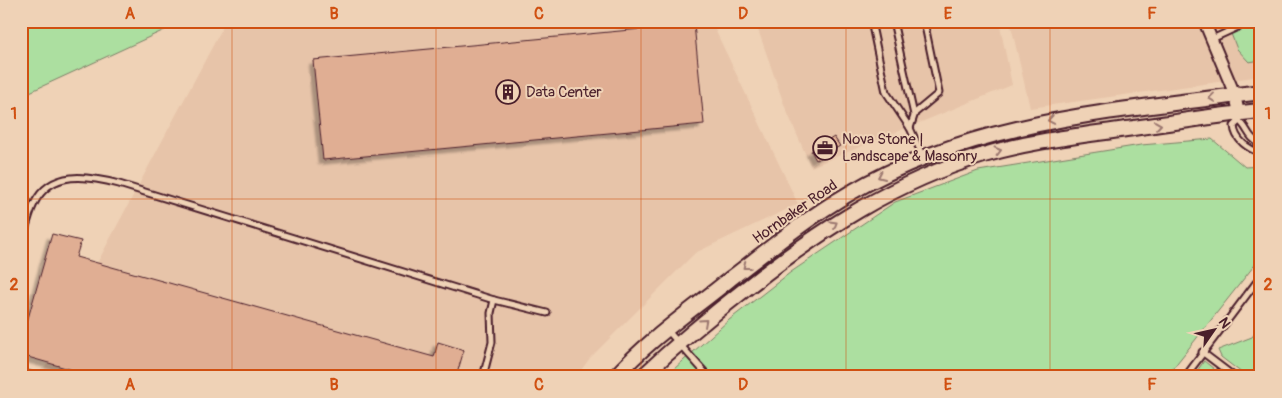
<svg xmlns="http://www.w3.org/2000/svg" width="1282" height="398" font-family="Pangolin,sans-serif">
  <defs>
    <filter id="shadow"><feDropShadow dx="-4.5" dy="4.5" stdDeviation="1" flood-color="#0004"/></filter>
  </defs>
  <rect width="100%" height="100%" fill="#efd2b6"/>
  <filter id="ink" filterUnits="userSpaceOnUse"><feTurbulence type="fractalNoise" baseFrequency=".02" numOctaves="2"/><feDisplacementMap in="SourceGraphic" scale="10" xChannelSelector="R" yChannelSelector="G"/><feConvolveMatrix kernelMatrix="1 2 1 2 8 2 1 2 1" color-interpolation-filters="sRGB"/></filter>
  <g filter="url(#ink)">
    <g fill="#e7c4a9">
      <path d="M 226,21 L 711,21 L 798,204 L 695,253 L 590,358 L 576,377 L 41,377 L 61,331 Z"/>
      <path d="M 755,21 L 999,21 L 1012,85 L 811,167 L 785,107 Z"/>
      <path d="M 1010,21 L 1261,21 L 1261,76 L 1030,108 Z"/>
    </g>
    <g fill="#acdfa0" stroke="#7b7f66">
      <path d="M 21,21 L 184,21 L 21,96 Z"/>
      <path d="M 1226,21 L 1261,21 L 1261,60 L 1249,62 L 1237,49 Z"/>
      <path d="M 1212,139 L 1245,167 L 1261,166 L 1261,257 L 1166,377 L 665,377 L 729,320 L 791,272 L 895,202 L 978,171 L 1141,145 Z"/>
      <path d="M 1261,326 L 1261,377 L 1247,377 L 1221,357 L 1218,350 L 1252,337 Z"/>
      <path d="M 1204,361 L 1224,377 L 1193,377 Z"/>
    </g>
    <g fill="#e0ae93" stroke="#4a1f2b" filter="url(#shadow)">
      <path d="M 694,24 L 704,124 L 323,160 L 313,60 Z"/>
      <path d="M 834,137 L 840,146 L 816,160 L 811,151 Z"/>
      <path d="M 52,234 L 81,241 L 76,257 L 434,357 L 438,342 L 464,350 L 456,377 L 97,377 L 21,355 L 21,343 Z"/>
    </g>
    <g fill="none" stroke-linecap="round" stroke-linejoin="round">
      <g stroke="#4a1f2b" stroke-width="9">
        <g id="lane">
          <path d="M 871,21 L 886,92 L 910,128 L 923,157"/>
          <path d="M 893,21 L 914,115"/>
          <path d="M 1212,39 L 1251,21"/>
          <path d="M 1239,114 L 1239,121 L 1234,126 C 1235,140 1248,149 1261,153"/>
          <path d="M 1239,121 C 1248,127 1247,138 1261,144"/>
          <path d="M 910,128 L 915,113 L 939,93 L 924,21"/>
          <path d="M 21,245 C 25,232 28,216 34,204 C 51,169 88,176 119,184 L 494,300 L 491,313 L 492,342 L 483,377"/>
          <path d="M 494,300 L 547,313"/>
          <path d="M 668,331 L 709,377"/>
          <path d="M 1202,352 L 1235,377"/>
          <path d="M 21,372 L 36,377"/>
          <path d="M 1185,377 L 1261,276"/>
        </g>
      </g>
      <g stroke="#4a1f2b" stroke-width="14">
        <path id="street" d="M 1204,21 L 1235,95 L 1239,113"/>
      </g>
      <g stroke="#4a1f2b" stroke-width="18">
        <g id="secondary">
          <path d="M 615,377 C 648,340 692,310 730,279 C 769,249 807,218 850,193 C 975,119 1120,111 1261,92"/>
          <path d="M 642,377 C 676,345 712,315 748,287 C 822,229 894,182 984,155 C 1031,141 1078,136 1126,129 C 1171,123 1216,115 1261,111"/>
        </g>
      </g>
      <use href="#lane" stroke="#efd2b6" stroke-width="5"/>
      <use href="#street" stroke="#efd2b6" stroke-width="10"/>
      <use href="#secondary" stroke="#efd2b6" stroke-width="14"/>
    </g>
    <defs><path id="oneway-chevron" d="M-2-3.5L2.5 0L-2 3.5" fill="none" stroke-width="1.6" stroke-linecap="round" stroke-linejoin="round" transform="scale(1.25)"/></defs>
    <g stroke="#9c7870">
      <use href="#oneway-chevron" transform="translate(1212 98) rotate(173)"/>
      <use href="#oneway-chevron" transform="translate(1051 120) rotate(170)"/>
      <use href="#oneway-chevron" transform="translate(1158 125) rotate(-8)"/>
      <use href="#oneway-chevron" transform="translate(998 151) rotate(-14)"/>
      <use href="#oneway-chevron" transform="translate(881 176) rotate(155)"/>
      <use href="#oneway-chevron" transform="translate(834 224) rotate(-31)"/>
      <use href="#oneway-chevron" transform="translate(746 266) rotate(142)"/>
      <use href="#oneway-chevron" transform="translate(704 322) rotate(-42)"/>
    </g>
  </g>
  <path fill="none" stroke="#d05011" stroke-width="1" stroke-opacity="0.55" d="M 232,21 L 232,377M 436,21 L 436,377M 641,21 L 641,377M 846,21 L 846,377M 1050,21 L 1050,377M 21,199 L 1261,199"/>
  <defs>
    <g id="building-ring" transform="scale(1.25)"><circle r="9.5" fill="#efd2b6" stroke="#4a1f2b" stroke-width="1.5"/><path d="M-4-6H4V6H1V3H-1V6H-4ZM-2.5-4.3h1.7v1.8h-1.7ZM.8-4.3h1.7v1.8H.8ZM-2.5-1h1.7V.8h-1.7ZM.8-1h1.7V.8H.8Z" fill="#4a1f2b"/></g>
    <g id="office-ring" transform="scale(1.25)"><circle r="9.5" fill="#efd2b6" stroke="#4a1f2b" stroke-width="1.5"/><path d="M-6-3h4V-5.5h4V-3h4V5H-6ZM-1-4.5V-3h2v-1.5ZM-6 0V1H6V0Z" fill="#4a1f2b"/></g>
  </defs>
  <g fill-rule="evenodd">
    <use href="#building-ring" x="508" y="92"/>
    <use href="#office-ring" x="825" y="148"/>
  </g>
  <g text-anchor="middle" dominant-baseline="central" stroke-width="4" stroke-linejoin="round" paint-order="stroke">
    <g font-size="15" fill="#4a1f2b" stroke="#efd2b6" text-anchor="start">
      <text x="526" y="92">Data Center</text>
      <text x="842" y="139">Nova Stone |<tspan x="842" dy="17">Landscape &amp; Masonry</tspan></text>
    </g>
    <g font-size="15" fill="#4a1f2b" stroke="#efd2b6">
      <text transform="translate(795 212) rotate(-35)">Hornbaker Road</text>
    </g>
  </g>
  <rect width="1282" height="398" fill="none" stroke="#efd2b6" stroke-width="55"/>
  <g transform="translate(1214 330) rotate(56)" stroke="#efd2b6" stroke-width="4" paint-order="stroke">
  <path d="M0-4L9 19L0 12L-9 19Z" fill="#4a1f2b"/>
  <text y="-8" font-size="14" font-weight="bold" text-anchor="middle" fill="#4a1f2b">N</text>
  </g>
  <rect x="28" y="28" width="1226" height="342" fill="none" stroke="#d05011" stroke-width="2"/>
  <g font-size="16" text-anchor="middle" font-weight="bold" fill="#d05011">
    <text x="130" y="19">A</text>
    <text x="334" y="19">B</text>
    <text x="539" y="19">C</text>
    <text x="743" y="19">D</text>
    <text x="948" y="19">E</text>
    <text x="1152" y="19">F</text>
    <text x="14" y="119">1</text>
    <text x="1268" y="119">1</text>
    <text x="14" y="290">2</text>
    <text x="1268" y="290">2</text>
    <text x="130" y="390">A</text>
    <text x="334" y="390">B</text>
    <text x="539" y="390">C</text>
    <text x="743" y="390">D</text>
    <text x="948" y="390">E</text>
    <text x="1152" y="390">F</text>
  </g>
</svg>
